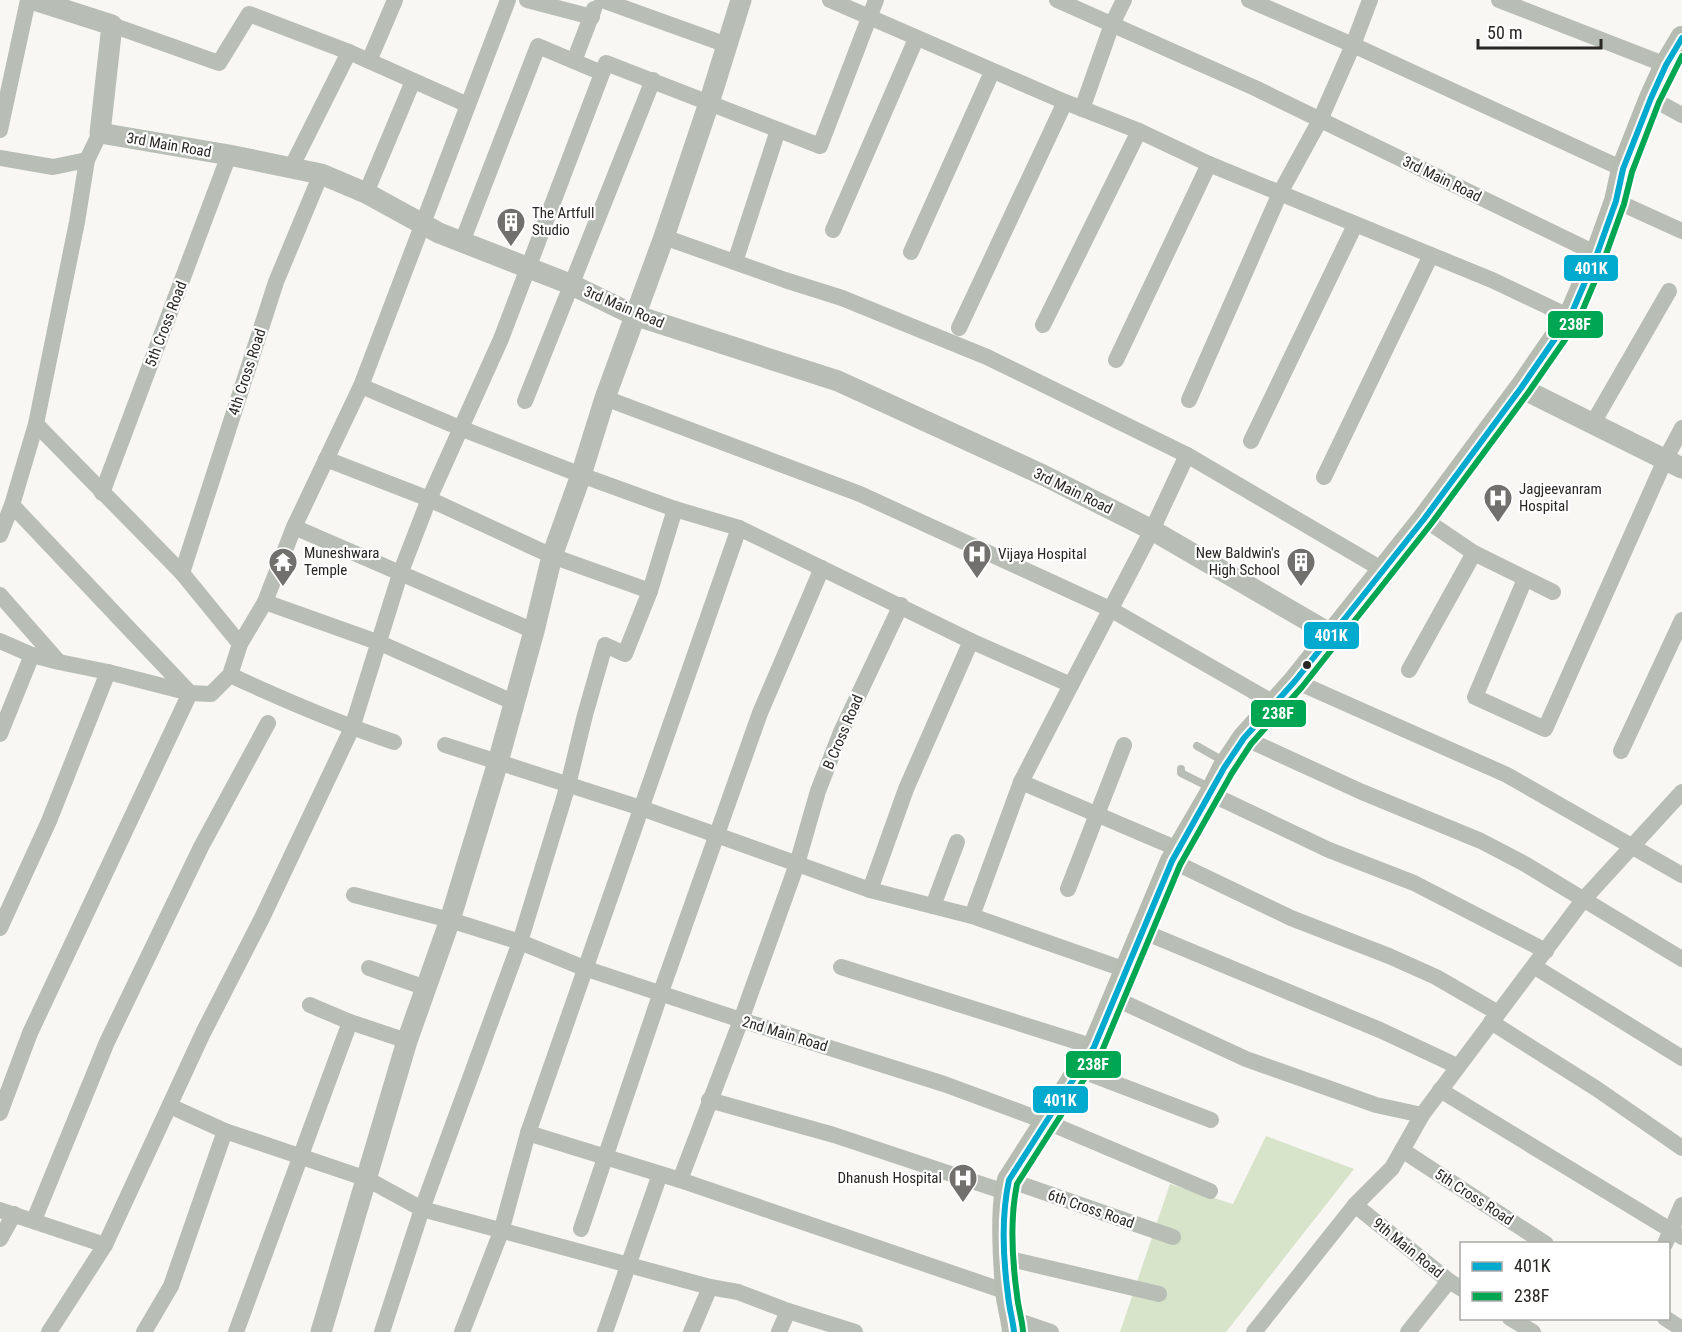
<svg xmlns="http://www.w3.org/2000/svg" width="1682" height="1332" font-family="'Roboto Condensed',sans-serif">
  <rect width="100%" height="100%" fill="#f9f7f4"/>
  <path fill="#d7e4ca" d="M 1266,1136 L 1354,1169 L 1226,1332 L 1120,1332 L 1170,1184 L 1233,1204 Z"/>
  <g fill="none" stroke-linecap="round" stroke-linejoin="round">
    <g stroke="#b8beb5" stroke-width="8">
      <path d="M 1197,746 L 1225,762"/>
      <path d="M 1181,769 L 1181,773 L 1213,789"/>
    </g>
    <g stroke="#b8beb5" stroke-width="16">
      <path d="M 527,0 L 592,17"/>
      <path d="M 602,0 L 727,45"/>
      <path d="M 830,0 L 1065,102 L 1139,131 L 1209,164 L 1492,280 L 1570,317"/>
      <path d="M 1057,0 L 1255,88 L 1597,254"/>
      <path d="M 1249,0 L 1353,45 L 1623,169"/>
      <path d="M 1499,0 L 1666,65"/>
      <path d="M 112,25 L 219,63 L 249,14 L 349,52 L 468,105"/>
      <path d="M 369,61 L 395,0"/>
      <path d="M 574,61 L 594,9"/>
      <path d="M 1651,98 L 1682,115"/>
      <path d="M 1082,109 L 1112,24 L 1124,0"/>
      <path d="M 0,130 L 28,0"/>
      <path d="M 0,158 L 53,167 L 87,160"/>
      <path d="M 291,168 L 349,52"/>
      <path d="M 366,193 L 413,81"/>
      <path d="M 1616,201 L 1682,231"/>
      <path d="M 833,230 L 916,39"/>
      <path d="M 664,237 L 785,280 L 842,298 L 987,357 L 1187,455 L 1383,570"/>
      <path d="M 462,242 L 538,46 L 602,73"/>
      <path d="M 911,252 L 992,72"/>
      <path d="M 735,262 L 778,130"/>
      <path d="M 1043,325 L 1139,131"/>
      <path d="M 959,328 L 1065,102"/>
      <path d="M 1116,360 L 1209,164"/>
      <path d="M 361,386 L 460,428 L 581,475 L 675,509 L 739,528 L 971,641 L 1071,685 L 1152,530 L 1187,455"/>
      <path d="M 605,398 L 860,494 L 1110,609 L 1274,703"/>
      <path d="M 1189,400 L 1280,193 L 1320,120 L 1353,45 L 1370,0"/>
      <path d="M 525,401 L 653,80"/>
      <path d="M 1593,423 L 1669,291"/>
      <path d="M 36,424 L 182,573 L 240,644"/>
      <path d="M 1251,441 L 1355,225"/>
      <path d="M 326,459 L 429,499 L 552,556 L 650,591"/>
      <path d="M 1324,477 L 1431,255"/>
      <path d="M 102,493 L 229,155"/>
      <path d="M 294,527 L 534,631"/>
      <path d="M 0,535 L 12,505"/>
      <path d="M 1474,553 L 1553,592"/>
      <path d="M 182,573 L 276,282 L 321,174"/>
      <path d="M 1525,579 L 1475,697 L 1545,729 L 1665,460 L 1682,428"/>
      <path d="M 0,595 L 58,661"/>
      <path d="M 265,602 L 380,643 L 515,703"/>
      <path d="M 0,641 L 32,655 L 59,662 L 108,672 L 190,693 L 211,694 L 230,675 L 240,644 L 265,602 L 294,527 L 361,386 L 508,0"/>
      <path d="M 1409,670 L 1474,553 L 1424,519"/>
      <path d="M 230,675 C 284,700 338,723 394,742"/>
      <path d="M 1295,681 L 1507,775 L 1682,875"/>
      <path d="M 0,734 L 32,655"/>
      <path d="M 1244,738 L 1362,792 L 1481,841 L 1525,864 L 1682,959"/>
      <path d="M 445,745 L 641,808 L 870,890 L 972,916 L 1126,970"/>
      <path d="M 1621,751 L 1682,620"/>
      <path d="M 1021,782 L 1178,849"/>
      <path d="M 1211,794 L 1329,850 L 1414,883 L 1546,951"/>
      <path d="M 1172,861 L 1291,918 L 1389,956 L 1436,977 L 1498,1013"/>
      <path d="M 1068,889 L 1124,745"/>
      <path d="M 870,890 L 906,789 L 971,641"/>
      <path d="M 354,895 L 450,920 L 520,942 L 584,968 L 741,1020 L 944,1084 L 1047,1122 L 1210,1191"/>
      <path d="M 933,906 L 957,842"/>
      <path d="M 972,916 L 1021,782 L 1071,685"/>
      <path d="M 0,928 L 49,821 L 108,672"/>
      <path d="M 1142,931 L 1380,1030 L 1457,1066"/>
      <path d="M 841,967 L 1094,1047"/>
      <path d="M 1535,967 L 1682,1058"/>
      <path d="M 369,968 L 426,988"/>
      <path d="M 1114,998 L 1246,1059 L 1376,1105 L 1422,1115"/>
      <path d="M 310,1005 L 350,1022"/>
      <path d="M 1491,1022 L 1597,1089 L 1682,1148"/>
      <path d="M 1080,1070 L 1211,1120"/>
      <path d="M 1440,1090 L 1682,1237"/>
      <path d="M 709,1100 L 834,1135 L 1005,1192"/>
      <path d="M 170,1106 L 225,1131"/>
      <path d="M 0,1113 L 30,1033 L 190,693 L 12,505 L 36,424 L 77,222 L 87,160 L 100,133"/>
      <path d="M 528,1133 L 739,528"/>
      <path d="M 1402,1150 L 1546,1244"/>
      <path d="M 680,1180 L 741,1020 L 797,864 L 818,791 L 841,732 L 901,605"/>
      <path d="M 1009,1180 L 1173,1237"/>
      <path d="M 1355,1205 L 1449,1281 L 1462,1289"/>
      <path d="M 0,1210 L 105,1245"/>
      <path d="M 34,1220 L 107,1042 L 201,847 L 268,723"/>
      <path d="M 581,1229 L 661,992 L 760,713 L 822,568"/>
      <path d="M 0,1239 L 14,1214"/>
      <path d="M 1665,1244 L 1682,1205"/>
      <path d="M 1006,1258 L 1159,1294"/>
      <path d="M 1510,1318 L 1533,1332"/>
      <path d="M 1665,1318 L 1682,1329"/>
      <path d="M 1013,1319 L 1051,1332"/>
      <path d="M 49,1332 L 105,1245 L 203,1033 L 262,918 L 352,728 L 400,574 L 429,499 L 501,339 L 606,63 L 820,146 L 876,0"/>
      <path d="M 144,1332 L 171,1286 L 225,1131 L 367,1179 L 422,1209 L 710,1287 L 738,1292 L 788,1311 L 855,1332"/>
      <path d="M 236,1332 L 350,1022 L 407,1041"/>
      <path d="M 382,1332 L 422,1209 L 520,942 L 568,785 L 585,715 L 605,645 L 625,654 L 650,591 L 675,509"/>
      <path d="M 462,1332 L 501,1232 L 528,1133 L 680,1180 L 1007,1292"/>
      <path d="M 605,1332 L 660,1174"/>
      <path d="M 691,1332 L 710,1287"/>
      <path d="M 779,1332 L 788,1311"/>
      <path d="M 1254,1332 L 1355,1205 L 1392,1168 L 1422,1115 L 1583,900 L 1682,792"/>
      <path d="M 1408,1332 L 1449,1281"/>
    </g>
    <g stroke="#b8beb5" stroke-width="21">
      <path d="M 34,0 L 112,25 L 100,133 L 229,155 L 321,174 L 366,193 L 439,233 L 570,284 L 634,315 L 838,381 L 1043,475 L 1152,530 L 1331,634"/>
      <path d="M 1521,388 L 1682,468"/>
      <path d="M 321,1332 L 407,1041 L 450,920 L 498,762 L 534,631 L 552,556 L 581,475 L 605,398 L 664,237 L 709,103 L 741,0"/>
    </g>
    <path stroke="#b7bcb3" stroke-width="24" d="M 1014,1332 C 1013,1318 1008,1304 1007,1290 C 1005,1262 1001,1206 1009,1180 L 1094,1047 L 1172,861 L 1211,794 L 1224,768 L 1244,738 L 1295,681 L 1424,519 L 1521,388 L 1570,317 L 1597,254 L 1616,201 L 1623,169 L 1651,98 L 1666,65 L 1682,38"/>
    <g stroke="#fff" stroke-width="10">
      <path id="bus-1" d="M 1014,1332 C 1013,1320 1009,1308 1008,1295 C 1003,1258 1001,1217 1009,1180 L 1094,1047 L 1172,861 L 1224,768 L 1244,738 L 1295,681 L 1424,519 L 1521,388 L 1570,317 L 1597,254 L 1616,201 L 1623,169 L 1651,98 L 1666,65 L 1682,38"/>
    </g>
    <g stroke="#fff" stroke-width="10">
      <path id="bus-2" d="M 1023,1331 C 1022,1319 1018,1307 1017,1295 C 1012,1259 1010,1218 1017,1184 L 1102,1051 L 1180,865 L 1232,773 L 1251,744 L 1302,687 L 1431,524 L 1528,393 L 1578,321 L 1605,257 L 1624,204 L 1632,172 L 1659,102 L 1682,56"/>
    </g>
    <use href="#bus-1" stroke="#00a9ce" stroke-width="6"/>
    <use href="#bus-2" stroke="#00a651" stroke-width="6"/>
  </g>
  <defs>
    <g id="building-pin" transform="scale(1.5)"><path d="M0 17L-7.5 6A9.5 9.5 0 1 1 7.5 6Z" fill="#72706d" stroke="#fff"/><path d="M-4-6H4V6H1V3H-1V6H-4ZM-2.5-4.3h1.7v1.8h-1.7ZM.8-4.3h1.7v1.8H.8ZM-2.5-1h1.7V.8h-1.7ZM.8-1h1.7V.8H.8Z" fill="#fff"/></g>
    <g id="hospital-pin" transform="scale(1.5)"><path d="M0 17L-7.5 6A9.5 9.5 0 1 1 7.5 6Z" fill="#72706d" stroke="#fff"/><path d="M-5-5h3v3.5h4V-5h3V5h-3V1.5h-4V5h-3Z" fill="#fff"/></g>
    <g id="temple-pin" transform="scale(1.5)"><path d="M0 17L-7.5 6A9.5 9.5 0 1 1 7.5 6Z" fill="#72706d" stroke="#fff"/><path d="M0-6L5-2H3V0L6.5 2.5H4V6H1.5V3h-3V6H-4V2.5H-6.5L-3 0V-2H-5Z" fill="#fff"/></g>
  </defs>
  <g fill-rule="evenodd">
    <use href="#building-pin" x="511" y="222"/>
    <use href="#hospital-pin" x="1498" y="498"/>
    <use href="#hospital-pin" x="977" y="554"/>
    <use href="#temple-pin" x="283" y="562"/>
    <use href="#building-pin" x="1301" y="562"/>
    <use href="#hospital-pin" x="963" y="1178"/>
  </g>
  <circle fill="#292724" stroke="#fff" stroke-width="2" cx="1307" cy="665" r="5"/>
  <g text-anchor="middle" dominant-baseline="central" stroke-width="4.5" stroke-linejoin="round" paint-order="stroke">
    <g font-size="15" fill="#292724" stroke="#fff">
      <text transform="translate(169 145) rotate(10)">3rd Main Road</text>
      <text transform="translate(1442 179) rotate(26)">3rd Main Road</text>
      <text transform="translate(624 307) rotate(23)">3rd Main Road</text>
      <text transform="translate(166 324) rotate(-69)">5th Cross Road</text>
      <text transform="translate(247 372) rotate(-72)">4th Cross Road</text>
      <text transform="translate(1073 491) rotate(26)">3rd Main Road</text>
      <text transform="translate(843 732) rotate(-67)">B Cross Road</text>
      <text transform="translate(785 1034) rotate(17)">2nd Main Road</text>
      <text transform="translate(1474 1197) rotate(33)">5th Cross Road</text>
      <text transform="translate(1091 1209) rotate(19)">6th Cross Road</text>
      <text transform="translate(1408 1248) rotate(39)">9th Main Road</text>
    </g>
    <g font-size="15" fill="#292724" stroke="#fff" text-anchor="start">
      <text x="532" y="213">The Artfull<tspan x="532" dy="17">Studio</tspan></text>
      <text x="1519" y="489">Jagjeevanram<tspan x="1519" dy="17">Hospital</tspan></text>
      <text x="304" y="553">Muneshwara<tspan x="304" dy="17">Temple</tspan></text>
      <text x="1280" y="553" text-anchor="end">New Baldwin's<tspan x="1280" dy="17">High School</tspan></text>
      <text x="998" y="554">Vijaya Hospital</text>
      <text x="942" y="1178" text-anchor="end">Dhanush Hospital</text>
    </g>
  </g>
  <g stroke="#fff" stroke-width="2">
    <rect x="1563" y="254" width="56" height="28" rx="6" fill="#00a9ce"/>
    <rect x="1547" y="310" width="57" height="29" rx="6" fill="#00a651"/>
    <rect x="1303" y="621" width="57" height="29" rx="6" fill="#00a9ce"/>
    <rect x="1250" y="699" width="57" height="29" rx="6" fill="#00a651"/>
    <rect x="1065" y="1050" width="57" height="29" rx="6" fill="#00a651"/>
    <rect x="1032" y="1085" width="57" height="29" rx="6" fill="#00a9ce"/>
  </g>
  <g font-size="16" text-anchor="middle" font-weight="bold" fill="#fff">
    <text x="1591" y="274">401K</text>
    <text x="1575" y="330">238F</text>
    <text x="1331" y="641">401K</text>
    <text x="1278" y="719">238F</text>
    <text x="1093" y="1070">238F</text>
    <text x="1060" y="1106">401K</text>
  </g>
  <rect x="1460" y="1242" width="210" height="78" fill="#ffffff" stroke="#a9a9a7" stroke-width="1.5"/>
  <rect x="1472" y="1262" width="30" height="9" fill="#00a9ce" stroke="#a9a9a7" stroke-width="1.5"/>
  <text x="1514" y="1272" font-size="18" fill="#292724">401K</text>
  <rect x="1472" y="1292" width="30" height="9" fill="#00a651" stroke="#a9a9a7" stroke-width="1.5"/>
  <text x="1514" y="1302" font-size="18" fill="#292724">238F</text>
  <path d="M1478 39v9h123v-9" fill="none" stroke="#292724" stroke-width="3"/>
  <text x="1487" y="39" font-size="18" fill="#292724" stroke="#ffffff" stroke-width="4.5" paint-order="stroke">50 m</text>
</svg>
